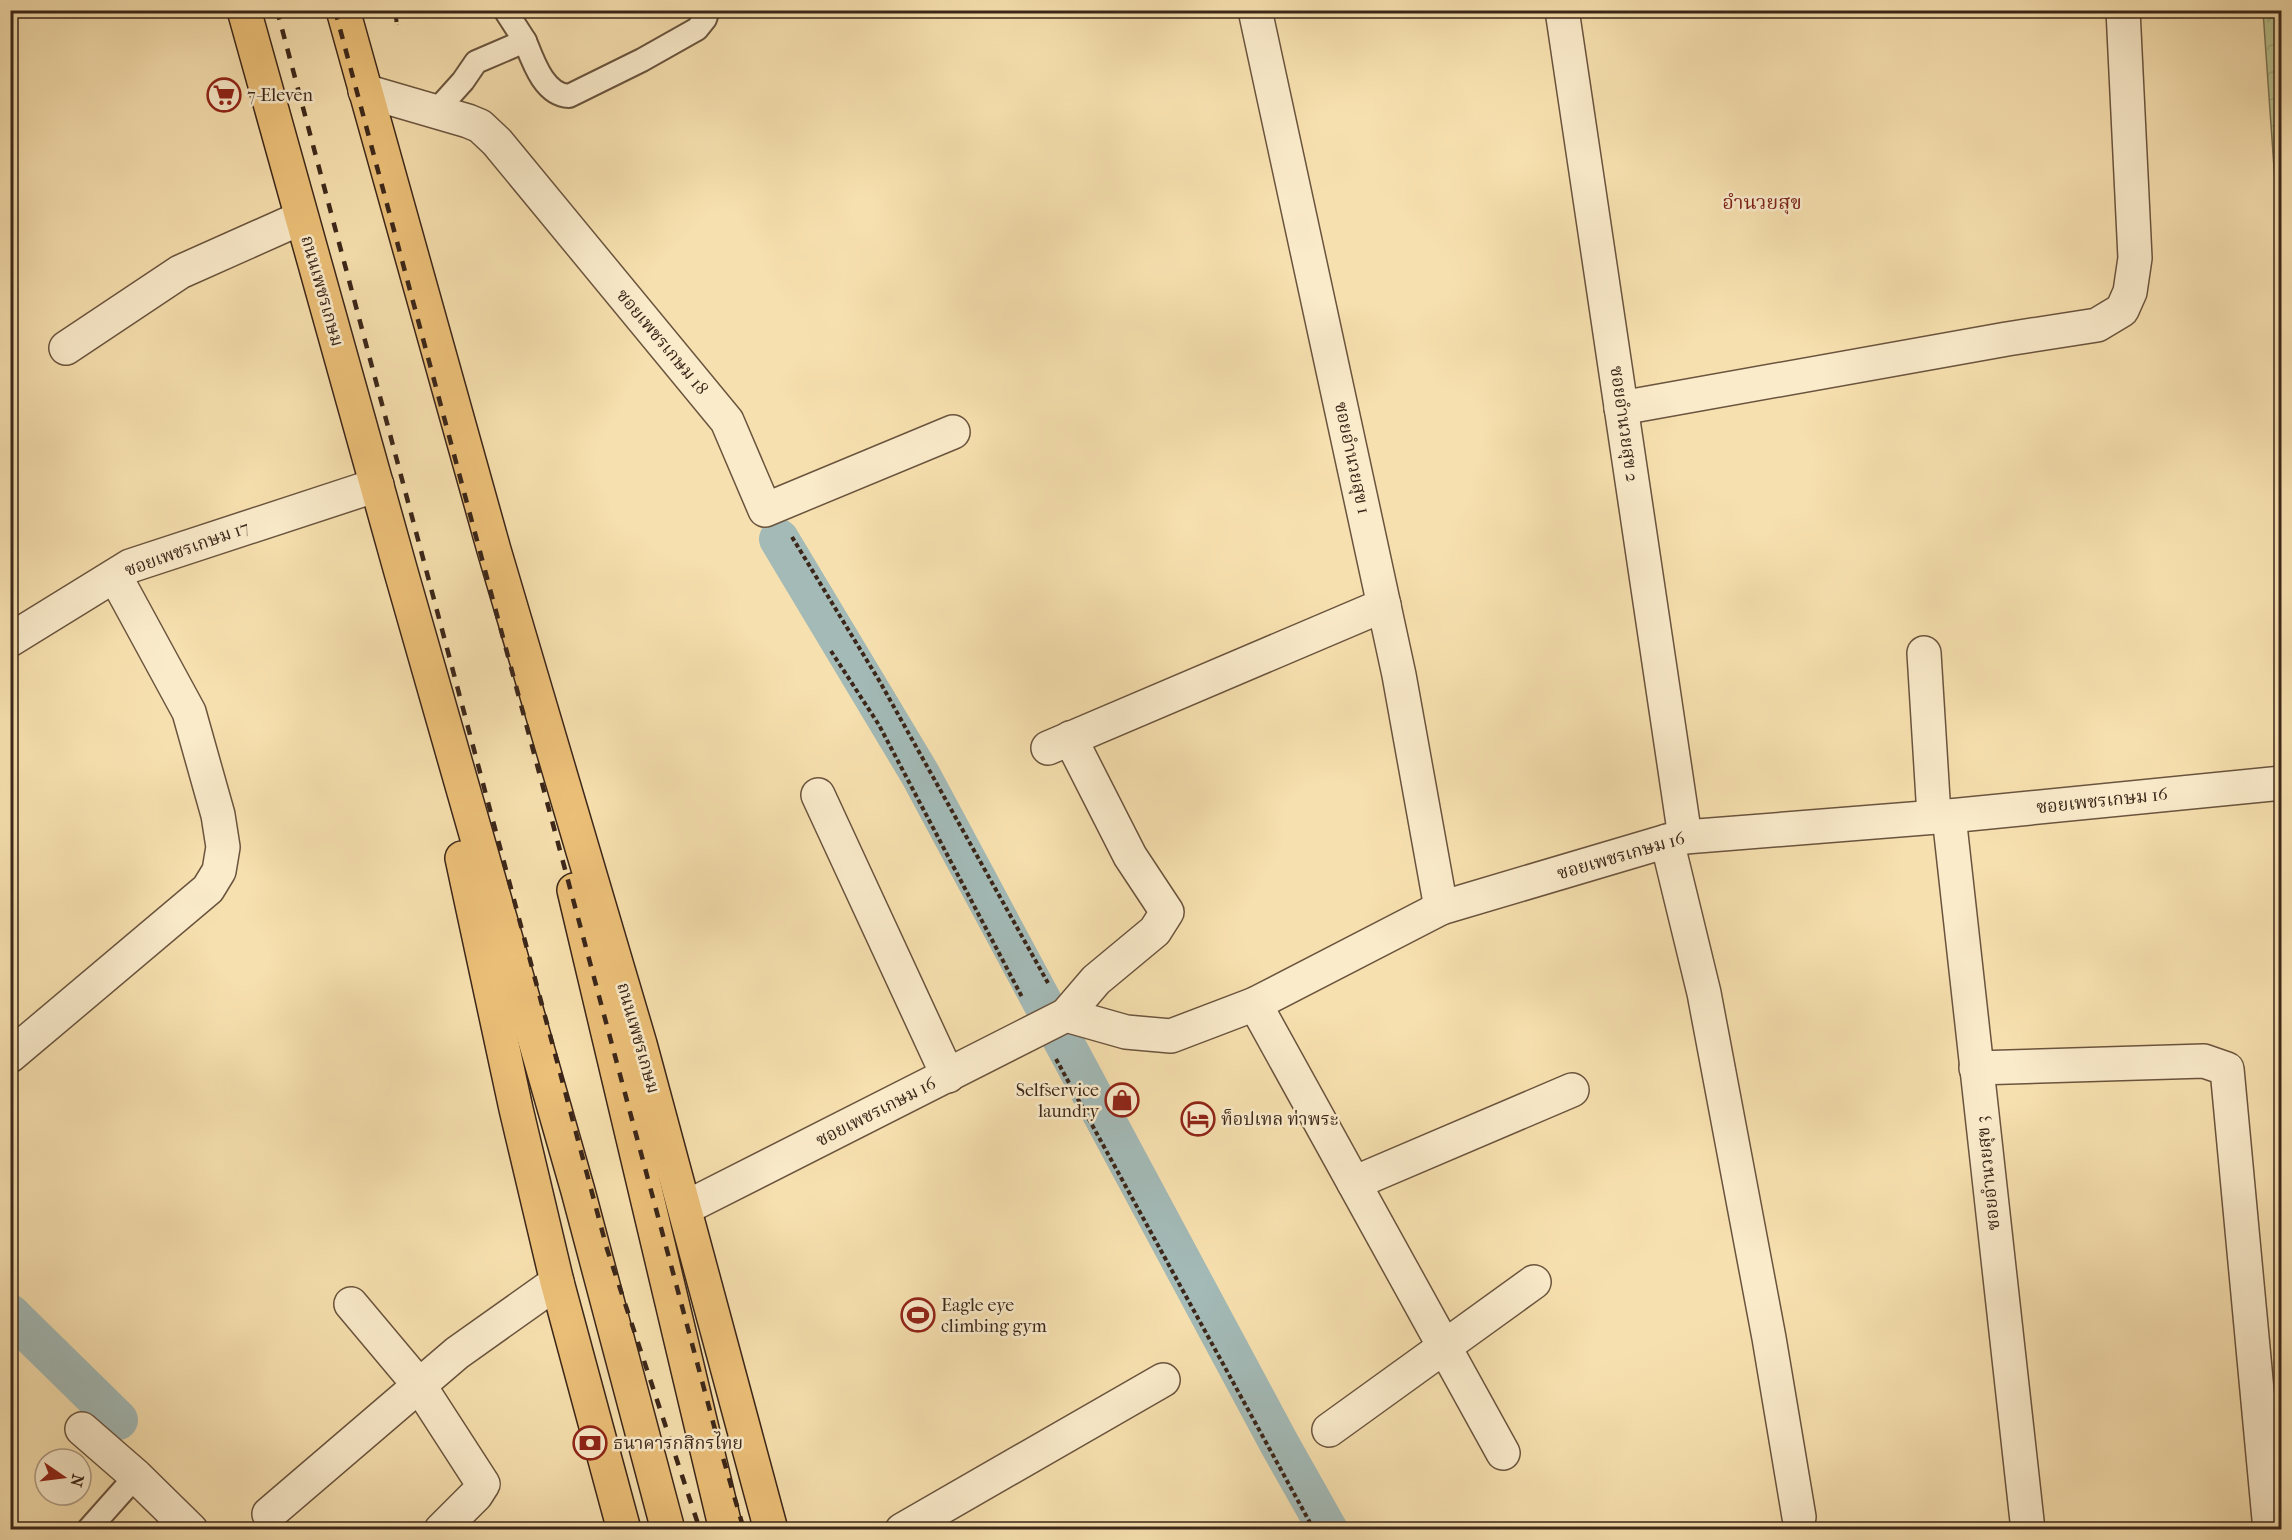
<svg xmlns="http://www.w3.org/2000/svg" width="2292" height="1540" font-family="'IM FELL French Canon','Noto Serif Thai',serif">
  <defs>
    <pattern id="forest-crowns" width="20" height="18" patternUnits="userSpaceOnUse" patternTransform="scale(1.5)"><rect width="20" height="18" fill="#b8c38f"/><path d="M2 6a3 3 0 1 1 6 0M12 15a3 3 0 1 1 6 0" fill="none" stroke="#9fa77b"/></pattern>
  </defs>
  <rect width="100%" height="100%" fill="#f7e0af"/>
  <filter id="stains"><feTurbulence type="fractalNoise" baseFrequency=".00333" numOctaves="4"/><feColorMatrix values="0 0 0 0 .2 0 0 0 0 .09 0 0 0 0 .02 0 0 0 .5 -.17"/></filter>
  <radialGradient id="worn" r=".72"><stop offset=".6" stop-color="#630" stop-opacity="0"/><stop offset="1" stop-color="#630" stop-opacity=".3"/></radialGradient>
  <path fill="url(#forest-crowns)" stroke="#7a7454" stroke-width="1.5" d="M 2263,11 L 2281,11 L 2281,267 Z"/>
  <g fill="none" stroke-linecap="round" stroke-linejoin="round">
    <g stroke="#a3bab7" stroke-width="40">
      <path d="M 779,539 L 920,774 L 1280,1445 L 1328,1530"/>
      <path d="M 10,1314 L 118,1420"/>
    </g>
    <g stroke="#6a543e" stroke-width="26">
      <g id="lane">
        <path d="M 505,10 L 525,41"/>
        <path d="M 436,111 L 463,81 L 476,62 L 525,41 C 533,61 544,95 569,96 L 642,60 L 697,29 L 705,19 L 708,10"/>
        <path d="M 88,1530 L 136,1476"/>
      </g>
    </g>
    <g stroke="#6a543e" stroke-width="36">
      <g id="street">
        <path d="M 1255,10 L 1399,675 L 1441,908"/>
        <path d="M 1562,10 L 1685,837"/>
        <path d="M 365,91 L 468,121 L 480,126 L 497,142 L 727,421 L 765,510 L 953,432"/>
        <path d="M 66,348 L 180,272 L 301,218"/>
        <path d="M 1621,408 L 2007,339 L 2097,325 L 2122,310 L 2130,292 L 2135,258 L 2123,10"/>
        <path d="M 10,640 L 130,566 L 377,485"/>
        <path d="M 1924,653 L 1934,816"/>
        <path d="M 1048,748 L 1384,605"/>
        <path d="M 818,795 L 948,1076"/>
        <path d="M 1949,816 L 2028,1530"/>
        <path d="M 1667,841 L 1704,993 L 1769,1338 L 1799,1517"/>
        <path d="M 1255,1004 L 1503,1453"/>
        <path d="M 1066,1015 L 1096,980 L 1155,931 L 1167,912 L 1130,856 L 1070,738"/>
        <path d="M 10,1056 L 208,889 L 219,871 L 223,847 L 218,815 L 189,712 L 115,576"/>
        <path d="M 1976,1068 L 2204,1061 L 2227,1069 L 2270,1530"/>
        <path d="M 1354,1183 L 1572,1090"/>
        <path d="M 685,1208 L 1066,1015 L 1126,1032 L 1171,1036 L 1255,1004 L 1441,908 L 1667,841 L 1685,837 L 1949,816 L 2282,783"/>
        <path d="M 351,1304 L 419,1385 L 483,1484 L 476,1495 L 441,1530"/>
        <path d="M 82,1429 L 136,1476 L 191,1530"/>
        <path d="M 1329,1430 L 1534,1282"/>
        <path d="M 269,1514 L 457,1353 L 557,1282"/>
        <path d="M 902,1530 L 1163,1380"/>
      </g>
    </g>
    <g stroke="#3b2619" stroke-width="36">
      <g id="primary">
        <path d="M 244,10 L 401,572 L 578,1191 L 668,1530"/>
        <path d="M 343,10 L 494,550 L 640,1044 L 771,1530"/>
        <path d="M 462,858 L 516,1109 L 557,1282 L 624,1530"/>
        <path d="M 574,890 L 726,1530"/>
      </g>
    </g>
    <g stroke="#3b2619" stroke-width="4" stroke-dasharray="4.5 3" stroke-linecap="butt">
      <path d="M 395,10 L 397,25"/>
      <path d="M 792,537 L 880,682 L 1048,983"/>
      <path d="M 831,651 L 879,725 L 1022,997"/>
      <path d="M 1056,1059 L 1314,1530"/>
    </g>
    <use href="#lane" stroke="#faebcb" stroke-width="22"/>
    <use href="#street" stroke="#faebcb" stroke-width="33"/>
    <use href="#primary" stroke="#ecc078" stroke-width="33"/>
    <g stroke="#3b2619" stroke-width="4.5" stroke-dasharray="10 10" stroke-linecap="butt">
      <path d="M 277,10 L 607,1249 L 700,1530"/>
      <path d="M 335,10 L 717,1437 L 744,1530"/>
    </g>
  </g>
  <defs>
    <g id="supermarket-ring" transform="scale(1.725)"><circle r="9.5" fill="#faebcb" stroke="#8f2418" stroke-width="1.5"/><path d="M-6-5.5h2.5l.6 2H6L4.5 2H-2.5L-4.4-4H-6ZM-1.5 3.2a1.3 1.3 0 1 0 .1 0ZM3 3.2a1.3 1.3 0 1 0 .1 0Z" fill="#8f2418"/></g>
    <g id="shop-ring" transform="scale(1.725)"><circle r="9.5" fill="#faebcb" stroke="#8f2418" stroke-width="1.5"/><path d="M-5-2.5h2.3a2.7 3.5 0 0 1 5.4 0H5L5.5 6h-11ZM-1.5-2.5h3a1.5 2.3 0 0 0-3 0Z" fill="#8f2418"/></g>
    <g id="hotel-ring" transform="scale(1.725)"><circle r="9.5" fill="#faebcb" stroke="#8f2418" stroke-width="1.5"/><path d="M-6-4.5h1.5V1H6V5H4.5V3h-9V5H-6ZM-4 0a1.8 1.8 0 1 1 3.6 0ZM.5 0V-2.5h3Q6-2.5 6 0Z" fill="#8f2418"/></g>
    <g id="stadium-ring" transform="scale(1.725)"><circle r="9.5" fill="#faebcb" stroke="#8f2418" stroke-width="1.5"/><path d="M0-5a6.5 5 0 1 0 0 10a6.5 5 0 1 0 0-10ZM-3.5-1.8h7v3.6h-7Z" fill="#8f2418"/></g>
    <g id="bank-ring" transform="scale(1.725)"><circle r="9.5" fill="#faebcb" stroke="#8f2418" stroke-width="1.5"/><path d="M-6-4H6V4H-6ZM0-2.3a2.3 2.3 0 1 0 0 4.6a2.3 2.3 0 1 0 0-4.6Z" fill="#8f2418"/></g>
  </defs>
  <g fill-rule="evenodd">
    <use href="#supermarket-ring" x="224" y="95"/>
    <use href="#shop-ring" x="1122" y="1100"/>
    <use href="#hotel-ring" x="1198" y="1119"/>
    <use href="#stadium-ring" x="918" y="1315"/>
    <use href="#bank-ring" x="590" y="1443"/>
  </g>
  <g text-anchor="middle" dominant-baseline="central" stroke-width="5" stroke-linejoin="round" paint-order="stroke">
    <g font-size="18" fill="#3b2619" stroke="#faebcb" text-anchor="start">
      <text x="247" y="95">7-Eleven</text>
      <text x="1099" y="1090" text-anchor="end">Selfservice<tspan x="1099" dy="21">laundry</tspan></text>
      <text x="1221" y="1119">ท็อปเทล ท่าพระ</text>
      <text x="941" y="1305">Eagle eye<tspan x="941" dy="21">climbing gym</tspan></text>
      <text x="613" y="1443">ธนาคารกสิกรไทย</text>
    </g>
    <g font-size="18" fill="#3b2619" stroke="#faebcb">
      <text transform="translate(322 291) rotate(74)">ถนนเพชรเกษม</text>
      <text transform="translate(662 342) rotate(50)">ซอยเพชรเกษม 18</text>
      <text transform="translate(1624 424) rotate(82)">ซอยอำนวยสุข 2</text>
      <text transform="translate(1352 458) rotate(78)">ซอยอำนวยสุข 1</text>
      <text transform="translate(187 549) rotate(-20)">ซอยเพชรเกษม 17</text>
      <text transform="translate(2102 801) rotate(-6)">ซอยเพชรเกษม 16</text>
      <text transform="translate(1621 856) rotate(-16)">ซอยเพชรเกษม 16</text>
      <text transform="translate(638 1038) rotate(74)">ถนนเพชรเกษม</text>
      <text transform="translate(876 1112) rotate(-27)">ซอยเพชรเกษม 16</text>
      <text transform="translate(1988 1173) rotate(-96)">ซอยอำนวยสุข 3</text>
    </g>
    <g font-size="20" fill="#7a1f14" stroke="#faebcb">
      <text x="1762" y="202">อำนวยสุข</text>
    </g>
  </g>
  <rect width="2292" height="1540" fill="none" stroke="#f7e0af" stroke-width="36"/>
  <rect x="12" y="12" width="2268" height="1516" fill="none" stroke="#3b2619" stroke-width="3"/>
  <rect x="18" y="18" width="2256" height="1504" fill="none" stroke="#3b2619" stroke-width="1.5"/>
  <g transform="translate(63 1477) rotate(104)"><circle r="28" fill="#faebcb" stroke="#ae9c84" stroke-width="1.5"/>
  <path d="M0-4.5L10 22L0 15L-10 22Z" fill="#8f2418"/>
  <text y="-9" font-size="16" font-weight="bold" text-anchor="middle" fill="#3b2619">N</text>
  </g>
  <rect width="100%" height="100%" filter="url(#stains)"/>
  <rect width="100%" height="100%" fill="url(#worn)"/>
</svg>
